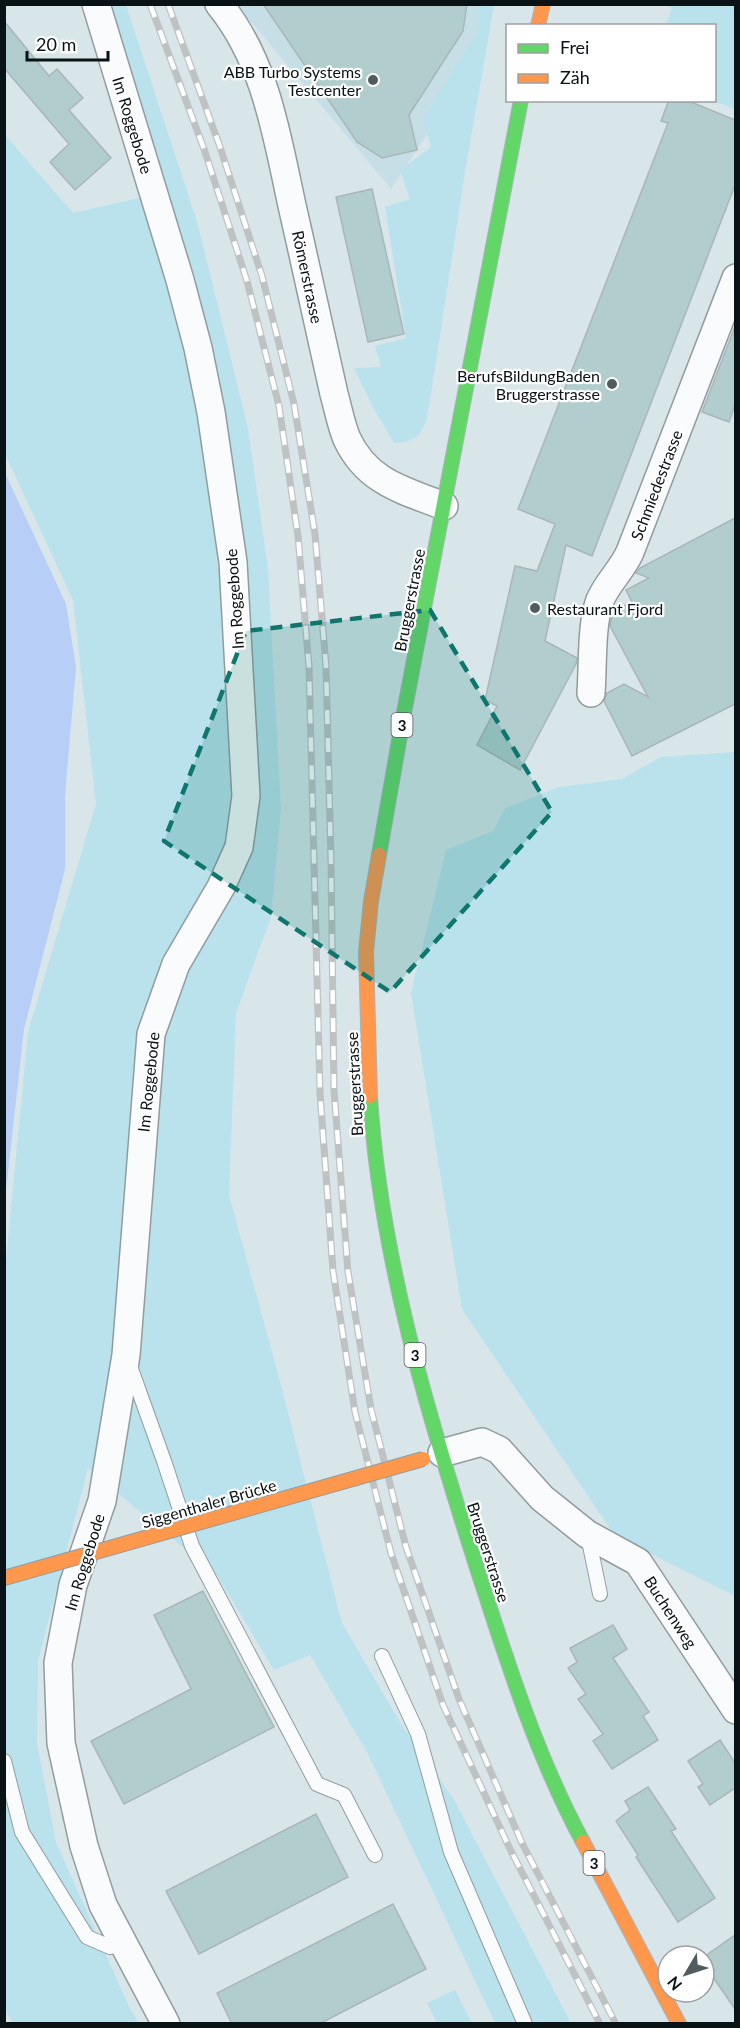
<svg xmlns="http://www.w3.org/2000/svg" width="740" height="2028" font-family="Lato,sans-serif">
  <rect width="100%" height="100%" fill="#d8e6ea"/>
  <path fill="#c6dfe7" d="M 237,5 L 488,5 L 471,68 L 391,189 Z"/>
  <g fill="#b9e2ed">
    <path d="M 108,5 L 126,5 L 198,225 L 248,428 L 268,569 L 281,809 L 271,917 L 236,1013 L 229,1195 L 277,1370 L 342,1623 L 401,1724 L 453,1798 L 571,2023 L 495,2023 L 368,1754 L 310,1655 L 274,1670 L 218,1577 L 88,1468 L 38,1661 L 37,1743 L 56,1842 L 130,2009 L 139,2023 L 12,2023 L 5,2009 L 5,1270 L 28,1032 L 96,804 L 73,600 L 5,454 L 4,134 L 73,213 L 161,193 Z"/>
    <path d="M 478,5 L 494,5 L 466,166 L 431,394 C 426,419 427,443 394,443 L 374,409 L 354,368 L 381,367 L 375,346 L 406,338 L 385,207 L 410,199 L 400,170 L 431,147 L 423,119 L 477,32 Z"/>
    <path d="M 664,5 L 735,5 L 735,109 L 712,101 L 714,100 L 714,26 L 666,25 L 672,8 Z"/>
    <path d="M 735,752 L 735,1596 L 615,1536 L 462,1309 L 411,993 L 446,850 L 493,831 L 505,808 L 559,787 L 622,779 L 661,757 Z"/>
    <path d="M 455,1990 L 472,2023 L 437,2023 L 427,2003 Z"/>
  </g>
  <path fill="#b7cef6" d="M 5,473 L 66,604 L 76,667 L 65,795 L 65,869 L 24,1029 L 5,1199 Z"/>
  <g fill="#b1cdce" stroke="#aab6b7" stroke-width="1.5">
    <path d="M 263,4 L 467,4 L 463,31 L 409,115 L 417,150 L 382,158 L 357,142 Z"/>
    <path d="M 4,21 L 49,76 L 57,69 L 83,98 L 69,110 L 111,158 L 75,190 L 50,162 L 69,144 L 4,68 Z"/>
    <path d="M 669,100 L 686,100 L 735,120 L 735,185 L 592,556 L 566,545 L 545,641 L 577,658 L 576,664 L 520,770 L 477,745 L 497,706 L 485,700 L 515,566 L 537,571 L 555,524 L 518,509 L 668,123 L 661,121 Z"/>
    <path d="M 372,189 L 404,334 L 368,342 L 336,197 Z"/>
    <path d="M 734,329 L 735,330 L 735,405 L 729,422 L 702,412 Z"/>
    <path d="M 735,518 L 735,704 L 632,756 L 604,701 L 607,693 L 624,684 L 648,697 L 610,626 L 613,611 L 632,602 L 626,590 L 649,578 L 636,573 L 640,568 Z"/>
    <path d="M 203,1591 L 274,1727 L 124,1804 L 91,1741 L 191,1689 L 154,1615 Z"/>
    <path d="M 613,1625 L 627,1649 L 613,1658 L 649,1712 L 643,1716 L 658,1740 L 612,1769 L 593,1741 L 603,1734 L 578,1699 L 586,1694 L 568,1668 L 577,1662 L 570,1648 Z"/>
    <path d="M 720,1740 L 735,1763 L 735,1788 L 710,1805 L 698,1787 L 703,1784 L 688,1761 Z"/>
    <path d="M 648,1787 L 676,1829 L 671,1831 L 715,1898 L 678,1922 L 636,1857 L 638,1855 L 616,1821 L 630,1810 L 625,1801 Z"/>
    <path d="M 316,1814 L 348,1877 L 199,1954 L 166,1891 Z"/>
    <path d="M 393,1904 L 426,1969 L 319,2024 L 232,2024 L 217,1993 Z"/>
    <path d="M 735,1935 L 735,2009 L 704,1964 L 704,1957 Z"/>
  </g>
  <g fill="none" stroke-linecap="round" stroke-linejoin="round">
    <g stroke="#929c9f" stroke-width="16">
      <g id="lane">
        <path d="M 130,1366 L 164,1461 L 192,1546 L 317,1784 L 344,1795 L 375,1855"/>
        <path d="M 588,1536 L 600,1594"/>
        <path d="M 382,1656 L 418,1734 L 451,1852 L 525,2024"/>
        <path d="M 4,1761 L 22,1832 L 87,1937 L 110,1947 L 123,1943"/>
      </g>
    </g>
    <g stroke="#929c9f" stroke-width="30">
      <g id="street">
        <path d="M 96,4 L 180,280 L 198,348 L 211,412 L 233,562 L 246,796 L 239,847 L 221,887 L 176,964 L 151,1034 L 126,1355 L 102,1501 L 73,1585 L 58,1663 L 61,1743 L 84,1846 L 103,1905 L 166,2024"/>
        <path d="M 219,4 C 267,63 277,138 293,210 C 307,271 320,332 334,394 C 338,408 341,425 347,439 C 367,482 403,490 444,506"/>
        <path d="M 591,693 C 593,666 591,623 600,600 C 608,582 622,570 630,552 L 736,278"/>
        <path d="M 442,1453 L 482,1442 L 499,1450 L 542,1498 L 587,1534 L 638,1562 L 736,1710"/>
      </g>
    </g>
    <g stroke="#a8b4ba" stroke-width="16">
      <g id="fast">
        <path d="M 379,855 L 403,718 L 521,100"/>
        <path d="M 370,1096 C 380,1256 428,1415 477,1568 C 507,1661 536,1755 583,1842"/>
      </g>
    </g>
    <g stroke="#a8b4ba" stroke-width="16">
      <g id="slow">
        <path d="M 538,26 L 543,4"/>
        <path d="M 370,1096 L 366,952 L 371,901 L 379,855"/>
        <path d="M 583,1842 L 679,2024"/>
      </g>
    </g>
    <use href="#lane" stroke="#f9fbfc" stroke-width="14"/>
    <use href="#street" stroke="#f9fbfc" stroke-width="27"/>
    <use href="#fast" stroke="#63d668" stroke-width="14"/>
    <use href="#slow" stroke="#ff974d" stroke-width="14"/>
    <g stroke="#bec2c3" stroke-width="7">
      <g id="rail">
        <path d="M 150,4 L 204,149 L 247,281 L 279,406 L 298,536 L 309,667 L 320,1093 L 333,1271 L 355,1412 L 391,1553 L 443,1705 L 510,1849 L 600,2024"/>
        <path d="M 168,4 L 219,144 L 262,276 L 294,404 L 315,534 L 326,666 L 331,861 L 334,1090 L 348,1272 L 371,1409 L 406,1547 L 459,1699 L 522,1843 L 616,2024"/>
      </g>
    </g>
    <use href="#rail" stroke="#fff" stroke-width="4.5" stroke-dasharray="14" stroke-linecap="butt"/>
    <g stroke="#929c9f" stroke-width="16" stroke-linecap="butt">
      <path id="slow-bridge" d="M 4,1578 L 423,1459"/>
    </g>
    <use href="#slow-bridge" stroke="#ff974d" stroke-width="14"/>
  </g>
  <path fill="#0f766e" fill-opacity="0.2" stroke="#0f766e" stroke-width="4.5" stroke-dasharray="12 8" stroke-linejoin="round" d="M 430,610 L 552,812 L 390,992 L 164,841 L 246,631 Z"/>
  <g fill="#515c5f" stroke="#fff" stroke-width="2">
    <circle cx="373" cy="80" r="6"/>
    <circle cx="612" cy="384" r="6"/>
    <circle cx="535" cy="608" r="6"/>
  </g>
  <g text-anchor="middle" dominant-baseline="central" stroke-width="4.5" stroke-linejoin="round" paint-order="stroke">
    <g fill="#fff" stroke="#53595a" stroke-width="1.5">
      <rect x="391.5" y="713" width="21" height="24" rx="4.5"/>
      <rect x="404.5" y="1343" width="21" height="24" rx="4.5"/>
      <rect x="583.5" y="1851" width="21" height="24" rx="4.5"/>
    </g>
    <g font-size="15" font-weight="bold" fill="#091214">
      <text x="402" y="725">3</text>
      <text x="415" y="1355">3</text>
      <text x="594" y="1863">3</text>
    </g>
    <g font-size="16" fill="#091214" stroke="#fff" text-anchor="end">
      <text x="361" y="71">ABB Turbo Systems<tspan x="361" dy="18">Testcenter</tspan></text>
      <text x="600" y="375">BerufsBildungBaden<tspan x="600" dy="18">Bruggerstrasse</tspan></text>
      <text x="547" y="608" text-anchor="start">Restaurant Fjord</text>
    </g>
    <g font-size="16" fill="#091214" stroke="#fff">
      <text transform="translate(133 125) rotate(73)">Im Roggebode</text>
      <text transform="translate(308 277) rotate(78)">Römerstrasse</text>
      <text transform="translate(656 485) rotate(-69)">Schmiedestrasse</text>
      <text transform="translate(234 599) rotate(-94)">Im Roggebode</text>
      <text transform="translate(409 600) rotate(-79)">Bruggerstrasse</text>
      <text transform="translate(148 1082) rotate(-84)">Im Roggebode</text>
      <text transform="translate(354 1084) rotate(-93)">Bruggerstrasse</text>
      <text transform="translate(209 1503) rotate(-16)">Siggenthaler Brücke</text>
      <text transform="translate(489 1552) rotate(72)">Bruggerstrasse</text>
      <text transform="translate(84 1562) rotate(-73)">Im Roggebode</text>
      <text transform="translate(671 1612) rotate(57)">Buchenweg</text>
    </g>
  </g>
  <rect width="740" height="2028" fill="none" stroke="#091214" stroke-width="12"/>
  <rect x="506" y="24" width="210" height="78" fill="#ffffff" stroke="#9da0a1" stroke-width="1.5"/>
  <rect x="518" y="44" width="30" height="9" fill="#63d668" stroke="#9da0a1" stroke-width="1.5"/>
  <text x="560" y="54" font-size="18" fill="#091214">Frei</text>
  <rect x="518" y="74" width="30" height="9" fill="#ff974d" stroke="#9da0a1" stroke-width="1.5"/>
  <text x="560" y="84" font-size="18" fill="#091214">Zäh</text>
  <g transform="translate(686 1974) rotate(231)"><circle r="28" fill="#ffffff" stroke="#9da0a1" stroke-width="1.5"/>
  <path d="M0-4.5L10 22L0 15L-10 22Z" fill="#515c5f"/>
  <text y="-9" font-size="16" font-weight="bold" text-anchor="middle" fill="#091214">N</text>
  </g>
  <path d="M27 51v9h81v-9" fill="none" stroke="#091214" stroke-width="3"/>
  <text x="36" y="51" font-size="18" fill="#091214" stroke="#ffffff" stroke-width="4.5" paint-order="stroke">20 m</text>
</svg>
